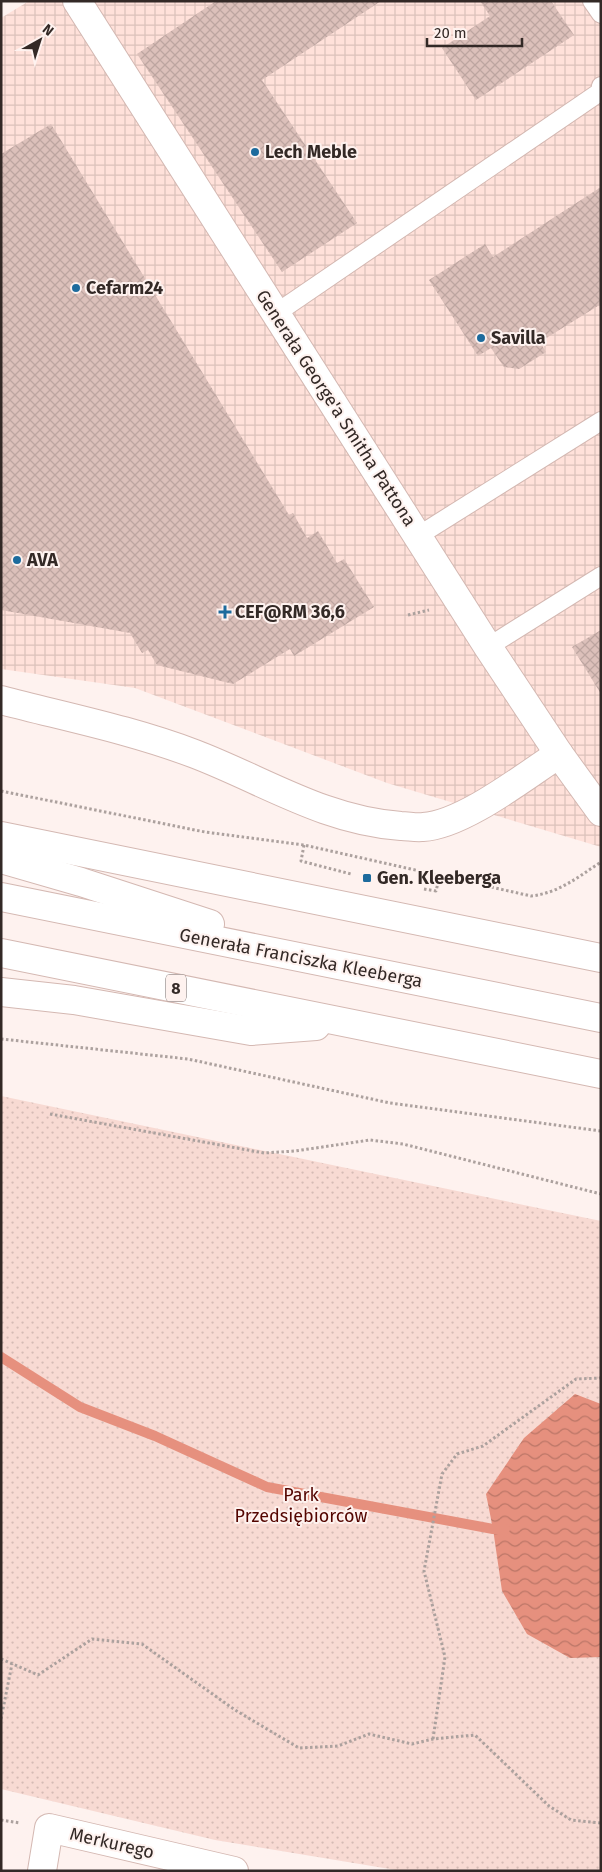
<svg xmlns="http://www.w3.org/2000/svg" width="602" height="1872" font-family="'Fira Sans',sans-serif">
  <defs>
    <pattern id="industrial-grid" width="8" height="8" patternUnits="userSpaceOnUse" patternTransform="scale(1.25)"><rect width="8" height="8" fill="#ffe1da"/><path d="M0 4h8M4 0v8" fill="none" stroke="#dbc1bb"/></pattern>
    <pattern id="park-dots" width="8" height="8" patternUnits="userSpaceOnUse" patternTransform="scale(1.25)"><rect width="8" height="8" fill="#f8dad3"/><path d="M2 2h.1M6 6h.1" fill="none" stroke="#d5bbb5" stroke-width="1.8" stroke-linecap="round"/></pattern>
    <pattern id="water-waves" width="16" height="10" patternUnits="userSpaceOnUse" patternTransform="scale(1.25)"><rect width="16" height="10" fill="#e6907e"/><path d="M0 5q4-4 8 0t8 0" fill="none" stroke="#bb7667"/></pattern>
    <pattern id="building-cross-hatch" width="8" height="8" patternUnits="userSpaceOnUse" patternTransform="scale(1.25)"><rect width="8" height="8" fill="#dcc0ba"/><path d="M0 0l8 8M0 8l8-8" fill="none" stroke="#bda5a0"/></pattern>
  </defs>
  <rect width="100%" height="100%" fill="#fef2ef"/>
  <path fill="url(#industrial-grid)" d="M 29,1 L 601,1 L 601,847 L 387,783 L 135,688 L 1,669 L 1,18 Z"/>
  <path fill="url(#park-dots)" d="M 1,1096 L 601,1221 L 601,1871 L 402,1871 L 215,1840 L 1,1789 Z"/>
  <path fill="url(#water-waves)" d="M 575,1394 L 601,1404 L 601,1657 L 570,1658 L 527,1634 L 502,1591 L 493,1529 L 486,1494 L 524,1438 Z"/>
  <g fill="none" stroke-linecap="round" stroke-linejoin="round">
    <path stroke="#e6907e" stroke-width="10" d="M 1,1357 L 80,1407 L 155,1436 L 267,1487 L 493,1529 L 505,1529"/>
  </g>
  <g fill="url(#building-cross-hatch)">
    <path d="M 216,1 L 381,1 L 262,80 L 357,223 L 282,272 L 137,54 Z"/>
    <path d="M 480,1 L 551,1 L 574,35 L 476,100 L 442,48 L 490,16 Z"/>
    <path d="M 51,124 L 289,515 L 293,513 L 307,538 L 318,531 L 337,563 L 344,559 L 374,607 L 294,656 L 290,649 L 233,684 L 157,665 L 148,650 L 142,653 L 130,633 L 1,610 L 1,154 Z"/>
    <path d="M 601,187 L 601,304 L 540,342 L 546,352 L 519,369 L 504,367 L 491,348 L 478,356 L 429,280 L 485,244 L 493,257 Z"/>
    <path d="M 601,630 L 601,694 L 572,647 Z"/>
  </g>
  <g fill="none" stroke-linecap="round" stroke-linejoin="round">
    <g stroke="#d4b8b2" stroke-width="20">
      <g id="lane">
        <path d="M 592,1 L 601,14"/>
        <path d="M 275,314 L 600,92 L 601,86"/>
        <path d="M 418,536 L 601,421"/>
        <path d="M 488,647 L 601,576"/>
      </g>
    </g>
    <g stroke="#d4b8b2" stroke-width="30">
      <g id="street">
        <path d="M 77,1 L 488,647 L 559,754 L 601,812"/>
        <path d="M 1,700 C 66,717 132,730 195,754 C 263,780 325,821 401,826 C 408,826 416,828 423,827 C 463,825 525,776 559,754"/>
        <path d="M 1,836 L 601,958"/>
        <path d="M 42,1871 L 49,1828 L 234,1871"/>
      </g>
    </g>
    <g stroke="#d4b8b2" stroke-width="30">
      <g id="highway">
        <path d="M 1,859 L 81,882 L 210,924"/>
        <path d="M 1,897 L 601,1018"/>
        <path d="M 1,953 L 601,1074"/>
        <path d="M 1,992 L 74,1000 L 251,1031 L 316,1026"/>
      </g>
    </g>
    <g stroke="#aca19e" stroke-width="3" stroke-dasharray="2.5 2.5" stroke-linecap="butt">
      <path d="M 408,615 L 429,610"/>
      <path d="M 1,791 L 205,832 L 304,845 L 531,896 C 559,893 578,877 601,862"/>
      <path d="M 304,845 L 301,861 L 351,874"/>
      <path d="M 424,889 L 436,891 L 440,875"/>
      <path d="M 1,1039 L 188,1059 L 390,1103 L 601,1131"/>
      <path d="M 50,1114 L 264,1153 L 295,1151 L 370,1140 L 403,1144 L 601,1194"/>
      <path d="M 1,1659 L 38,1675 L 92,1639 L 142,1644 L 235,1710 L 299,1748 L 338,1746 L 369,1734 L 412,1744 L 433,1739 L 475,1735 L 549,1806 L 571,1820 L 601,1823"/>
      <path d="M 1,1719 L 12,1664"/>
      <path d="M 433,1739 L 445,1657 L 424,1571 L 442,1474 L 457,1454 L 483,1446 L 576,1379 L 601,1378"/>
      <path d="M 1,1820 L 20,1823"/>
    </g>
    <use href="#lane" stroke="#fff" stroke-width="18"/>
    <use href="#street" stroke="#fff" stroke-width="28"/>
    <use href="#highway" stroke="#fff" stroke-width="28"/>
  </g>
  <g fill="#1d6b9d" stroke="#fef2ef" stroke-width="2">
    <circle cx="255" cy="152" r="5"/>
    <circle cx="76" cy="288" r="5"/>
    <circle cx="481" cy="338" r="5"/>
    <circle cx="17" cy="560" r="5"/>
    <path d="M222.5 604.5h5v5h5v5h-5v5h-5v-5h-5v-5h5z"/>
    <rect x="362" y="873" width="10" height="10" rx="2.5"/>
  </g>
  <g text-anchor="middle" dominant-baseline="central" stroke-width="4" stroke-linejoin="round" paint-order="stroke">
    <rect fill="#fef2ef" stroke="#706562" stroke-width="1" x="166" y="974.5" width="20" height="27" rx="4"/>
    <g font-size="16" font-weight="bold" fill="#332926">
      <text x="176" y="988">8</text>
    </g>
    <g font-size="18" font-weight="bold" fill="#332926" stroke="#fef2ef" text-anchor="start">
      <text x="265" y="152">Lech Meble</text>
      <text x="86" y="288">Cefarm24</text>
      <text x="491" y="338">Savilla</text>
      <text x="27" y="560">AVA</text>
      <text x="235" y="612">CEF@RM 36,6</text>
      <text x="377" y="878">Gen. Kleeberga</text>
    </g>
    <g font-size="18" fill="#332926" stroke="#fef2ef">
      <text transform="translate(336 408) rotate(57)">Generała George'a Smitha Pattona</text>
      <text transform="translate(301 958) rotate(11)">Generała Franciszka Kleeberga</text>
      <text transform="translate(112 1843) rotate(13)">Merkurego</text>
    </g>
    <g font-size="18" fill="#540500" stroke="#fef2ef">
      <text x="301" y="1495">Park<tspan x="301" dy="21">Przedsiębiorców</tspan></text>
    </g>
  </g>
  <rect width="602" height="1872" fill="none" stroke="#332926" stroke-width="5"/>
  <g transform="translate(40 40) rotate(39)" stroke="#fef2ef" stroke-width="4" paint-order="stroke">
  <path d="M0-4L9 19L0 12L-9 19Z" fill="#332926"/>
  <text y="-8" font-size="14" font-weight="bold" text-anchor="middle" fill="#332926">N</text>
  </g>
  <path d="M427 38v8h95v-8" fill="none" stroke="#332926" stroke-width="2.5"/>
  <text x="434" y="38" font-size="15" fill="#332926" stroke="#fef2ef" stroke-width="4" paint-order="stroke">20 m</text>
</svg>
